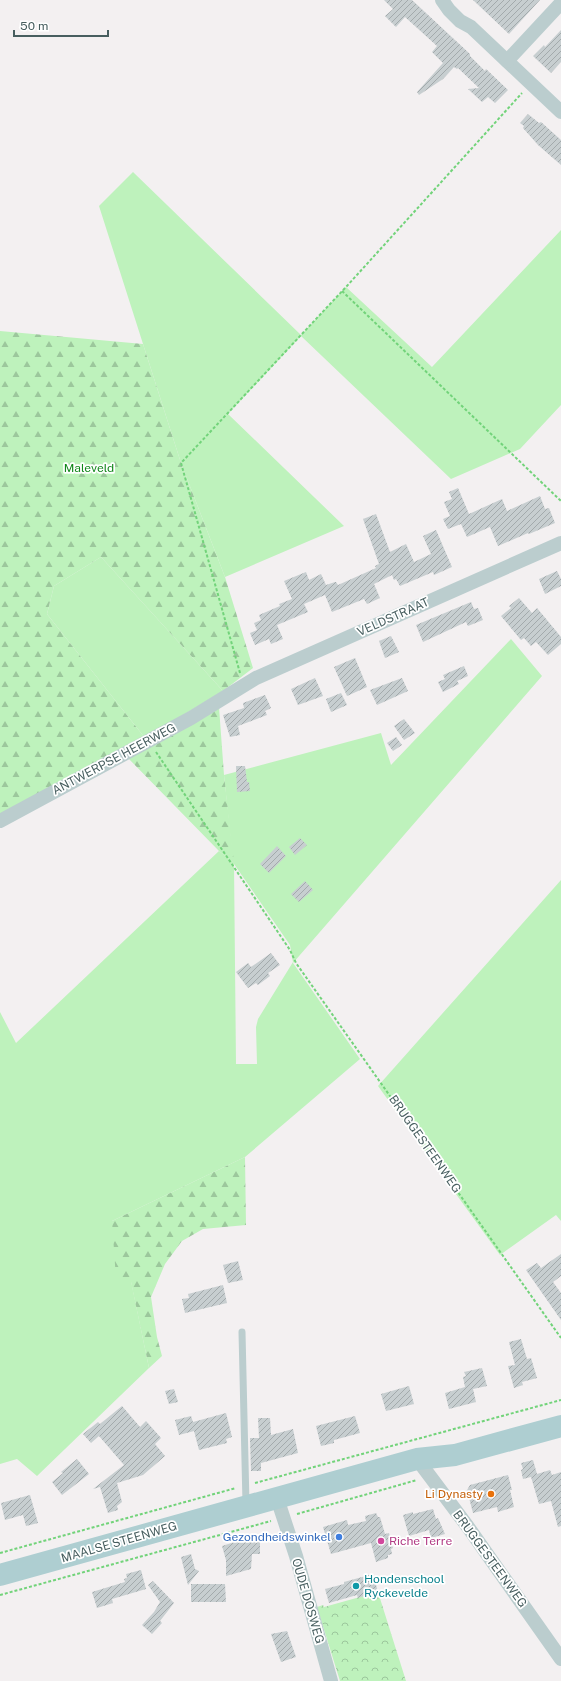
<svg xmlns="http://www.w3.org/2000/svg" width="561" height="1681" font-family="'Public Sans',sans-serif">
  <defs>
    <pattern id="forest-firs" width="22" height="20" patternUnits="userSpaceOnUse"><rect width="22" height="20" fill="#bef2bc"/><path d="M5 1l3.5 6h-7zM16 11l3.5 6h-7z" fill="#9cc79c"/></pattern>
    <pattern id="park-crowns" width="20" height="18" patternUnits="userSpaceOnUse"><rect width="20" height="18" fill="#bef2bc"/><path d="M2 6a3 3 0 1 1 6 0M12 15a3 3 0 1 1 6 0" fill="none" stroke="#9cc79c"/></pattern>
    <pattern id="building-hatch" width="6" height="6" patternUnits="userSpaceOnUse"><rect width="6" height="6" fill="#c7ced0"/><path d="M-1 1l2-2M0 6l6-6M5 7l2-2" fill="none" stroke="#a3aaac"/></pattern>
  </defs>
  <rect width="100%" height="100%" fill="#f3f0f1"/>
  <g fill="#bef2bc" fill-rule="evenodd">
    <path d="M 133,172 L 301,335 L 346,287 L 432,367 L 561,230 L 561,405 L 520,449 L 451,479 L 301,336 L 228,414 L 344,526 L 225,577 L 181,463 L 99,206 Z"/>
    <path d="M 101,557 L 223,691 L 145,738 L 47,614 L 54,586 Z"/>
    <path d="M 511,639 L 542,676 L 293,963 L 360,1059 L 245,1157 L 112,1221 L 131,1281 L 149,1368 L 37,1476 L 17,1459 L 0,1464 L 0,1012 L 16,1043 L 219,851 L 233,862 L 224,775 L 381,733 L 391,765 ZM 234,864 L 290,945 L 293,962 L 258,1019 L 256,1027 L 257,1064 L 236,1064 Z"/>
    <path d="M 561,880 L 561,1221 L 556,1215 L 500,1255 L 378,1086 Z"/>
  </g>
  <g fill="url(#forest-firs)">
    <path d="M 0,331 L 143,344 L 181,463 L 225,577 L 253,668 L 223,691 L 101,557 L 54,586 L 47,614 L 145,738 L 219,707 L 224,775 L 234,863 L 219,851 L 128,758 L 0,823 Z"/>
    <path d="M 245,1157 L 246,1225 L 203,1229 L 182,1241 L 165,1264 L 151,1297 L 157,1337 L 162,1356 L 149,1368 L 131,1282 L 116,1279 L 112,1221 Z"/>
  </g>
  <path fill="url(#park-crowns)" d="M 378,1592 L 406,1681 L 340,1681 L 317,1607 L 323,1605 L 324,1607 Z"/>
  <g fill="url(#building-hatch)">
    <path d="M 384,0 L 412,0 L 470,54 L 470,56 L 485,71 L 486,69 L 508,90 L 495,103 L 488,97 L 482,102 L 468,89 L 479,88 L 458,68 L 457,69 L 454,67 L 443,79 L 419,95 L 417,92 L 443,63 L 432,52 L 437,46 L 405,17 L 396,27 L 385,16 L 393,9 Z"/>
    <path d="M 473,0 L 540,0 L 509,34 Z"/>
    <path d="M 561,30 L 561,62 L 551,73 L 533,56 L 544,45 L 545,47 Z"/>
    <path d="M 528,114 L 539,123 L 541,122 L 561,140 L 561,165 L 538,145 L 523,128 L 524,126 L 520,123 Z"/>
    <path d="M 458,488 L 469,514 L 502,499 L 507,511 L 540,496 L 545,509 L 549,508 L 555,523 L 529,534 L 528,533 L 498,546 L 490,527 L 467,537 L 461,524 L 448,529 L 443,519 L 450,516 L 444,502 L 452,499 L 449,492 Z"/>
    <path d="M 376,514 L 390,552 L 406,544 L 414,562 L 431,554 L 423,536 L 436,530 L 452,567 L 434,575 L 433,572 L 400,586 L 396,579 L 394,580 L 392,575 L 374,584 L 380,598 L 367,604 L 364,599 L 332,612 L 325,595 L 304,604 L 308,612 L 277,625 L 283,639 L 271,644 L 269,639 L 255,645 L 250,633 L 257,630 L 254,623 L 261,620 L 259,615 L 280,606 L 279,604 L 292,599 L 284,581 L 306,572 L 309,580 L 321,574 L 326,585 L 335,582 L 336,582 L 338,585 L 376,568 L 375,566 L 379,564 L 363,519 Z"/>
    <path d="M 557,571 L 561,579 L 561,586 L 545,594 L 539,579 Z"/>
    <path d="M 519,598 L 532,613 L 537,608 L 561,637 L 561,644 L 548,655 L 536,642 L 531,646 L 524,638 L 521,640 L 501,616 L 511,608 L 509,606 Z"/>
    <path d="M 471,602 L 474,609 L 478,608 L 483,620 L 468,626 L 466,622 L 423,642 L 416,625 Z"/>
    <path d="M 391,636 L 399,652 L 385,658 L 379,641 Z"/>
    <path d="M 355,658 L 367,687 L 347,696 L 334,667 Z"/>
    <path d="M 464,666 L 468,676 L 457,681 L 459,684 L 443,692 L 438,682 L 445,679 L 443,675 Z"/>
    <path d="M 315,678 L 323,696 L 298,705 L 291,689 Z"/>
    <path d="M 402,678 L 408,691 L 377,705 L 370,690 Z"/>
    <path d="M 341,693 L 347,705 L 331,712 L 326,699 Z"/>
    <path d="M 265,695 L 271,708 L 265,711 L 267,715 L 238,726 L 240,735 L 230,737 L 223,715 L 244,708 L 243,703 Z"/>
    <path d="M 404,719 L 415,733 L 404,740 L 394,726 Z"/>
    <path d="M 396,737 L 402,745 L 393,751 L 387,743 Z"/>
    <path d="M 236,766 L 245,766 L 247,782 L 249,782 L 250,791 L 237,792 Z"/>
    <path d="M 300,838 L 307,845 L 295,855 L 289,847 Z"/>
    <path d="M 277,846 L 286,856 L 269,873 L 260,864 Z"/>
    <path d="M 305,881 L 313,890 L 299,902 L 291,894 Z"/>
    <path d="M 271,953 L 280,965 L 268,973 L 270,976 L 258,985 L 256,983 L 248,988 L 236,972 L 248,963 L 251,967 Z"/>
    <path d="M 561,1254 L 561,1276 L 553,1282 L 561,1293 L 561,1320 L 526,1270 L 537,1263 L 541,1268 Z"/>
    <path d="M 238,1261 L 243,1280 L 228,1283 L 223,1265 Z"/>
    <path d="M 223,1285 L 227,1303 L 185,1313 L 182,1299 L 189,1298 L 188,1294 Z"/>
    <path d="M 521,1339 L 527,1359 L 531,1358 L 537,1378 L 522,1382 L 523,1385 L 514,1388 L 508,1366 L 515,1365 L 509,1342 Z"/>
    <path d="M 482,1368 L 487,1386 L 473,1389 L 476,1402 L 449,1409 L 445,1393 L 465,1387 L 463,1377 L 466,1376 L 464,1372 Z"/>
    <path d="M 409,1386 L 414,1404 L 386,1411 L 381,1394 Z"/>
    <path d="M 174,1389 L 178,1402 L 169,1404 L 165,1391 Z"/>
    <path d="M 122,1406 L 140,1427 L 146,1421 L 161,1438 L 155,1444 L 165,1456 L 143,1475 L 117,1483 L 122,1502 L 117,1506 L 118,1510 L 108,1513 L 100,1487 L 93,1489 L 124,1465 L 99,1436 L 91,1443 L 83,1434 L 98,1422 L 100,1424 Z"/>
    <path d="M 226,1413 L 232,1437 L 226,1439 L 227,1443 L 199,1450 L 194,1431 L 179,1435 L 175,1420 L 191,1416 L 193,1422 Z"/>
    <path d="M 355,1416 L 360,1433 L 334,1440 L 334,1443 L 321,1446 L 316,1426 Z"/>
    <path d="M 258,1418 L 270,1418 L 271,1435 L 293,1429 L 298,1453 L 261,1463 L 261,1471 L 251,1471 L 250,1438 L 259,1438 Z"/>
    <path d="M 77,1459 L 89,1474 L 62,1495 L 52,1482 L 63,1473 L 61,1472 Z"/>
    <path d="M 533,1460 L 537,1474 L 550,1470 L 552,1475 L 561,1472 L 561,1526 L 558,1527 L 551,1501 L 539,1504 L 531,1477 L 523,1479 L 521,1470 L 523,1469 L 521,1463 Z"/>
    <path d="M 508,1475 L 512,1490 L 510,1490 L 514,1507 L 498,1512 L 497,1507 L 473,1513 L 468,1494 L 466,1492 L 470,1485 Z"/>
    <path d="M 30,1495 L 38,1523 L 26,1526 L 23,1515 L 5,1520 L 1,1503 Z"/>
    <path d="M 433,1509 L 436,1519 L 438,1518 L 445,1534 L 431,1538 L 429,1530 L 409,1536 L 403,1515 L 413,1512 L 413,1514 Z"/>
    <path d="M 376,1513 L 378,1517 L 380,1517 L 385,1534 L 389,1533 L 393,1548 L 391,1549 L 392,1554 L 388,1555 L 388,1558 L 376,1562 L 371,1543 L 331,1554 L 323,1527 L 347,1520 L 348,1525 L 366,1521 L 365,1516 Z"/>
    <path d="M 241,1540 L 260,1540 L 260,1554 L 252,1554 L 251,1569 L 226,1576 L 226,1560 L 222,1546 Z"/>
    <path d="M 191,1554 L 195,1569 L 199,1571 L 188,1585 L 181,1557 Z"/>
    <path d="M 141,1570 L 146,1589 L 112,1599 L 113,1603 L 97,1608 L 92,1592 L 125,1582 L 124,1579 L 127,1578 L 126,1574 Z"/>
    <path d="M 373,1574 L 378,1592 L 358,1598 L 357,1595 L 329,1603 L 325,1589 L 344,1584 L 344,1582 Z"/>
    <path d="M 153,1581 L 174,1603 L 160,1621 L 162,1623 L 152,1634 L 142,1625 L 154,1612 L 160,1602 L 148,1585 Z"/>
    <path d="M 191,1584 L 225,1584 L 226,1602 L 191,1602 Z"/>
    <path d="M 287,1631 L 296,1657 L 281,1662 L 271,1634 Z"/>
  </g>
  <g fill="none" stroke-linecap="round" stroke-linejoin="round">
    <g stroke="#72d37a" stroke-width="2" stroke-dasharray="3 2" stroke-linecap="butt">
      <path d="M 342,291 L 561,501"/>
      <path d="M 240,673 L 181,463 L 346,287 L 522,93"/>
      <path d="M 156,752 L 290,950 L 296,963 L 561,1338"/>
      <path d="M 255,1483 L 561,1400"/>
      <path d="M 297,1514 L 417,1480"/>
      <path d="M 0,1553 L 236,1488"/>
      <path d="M 0,1595 L 271,1521"/>
    </g>
    <path stroke="#bbcdce" stroke-width="7" d="M 242,1332 L 246,1504"/>
    <g stroke="#bbcdce" stroke-width="14">
      <path d="M 442,0 L 449,10 L 460,21 L 471,27 L 561,112"/>
      <path d="M 507,61 L 561,3"/>
      <path d="M 0,821 L 191,718 L 256,678 L 561,543"/>
      <path d="M 417,1459 L 468,1527 L 561,1659"/>
      <path d="M 277,1498 L 296,1556 L 331,1681"/>
    </g>
    <path stroke="#aeced1" stroke-width="22" d="M 0,1575 L 417,1459 L 455,1455 L 561,1426"/>
  </g>
  <circle fill="#e8710a" stroke="#fff" stroke-width="1.5" cx="491" cy="1494" r="4"/>
  <circle fill="#3f7fe0" stroke="#fff" stroke-width="1.5" cx="339" cy="1537" r="4"/>
  <circle fill="#d1479c" stroke="#fff" stroke-width="1.5" cx="381" cy="1541" r="4"/>
  <circle fill="#0f9aa8" stroke="#fff" stroke-width="1.5" cx="356" cy="1586" r="4"/>
  <g text-anchor="middle" dominant-baseline="central" stroke-width="3.5" stroke-linejoin="round" paint-order="stroke">
    <g font-size="12" fill="#11871a" stroke="#fff">
      <text x="89" y="468">Maleveld</text>
    </g>
    <g font-size="12" fill="#475e5f" stroke="#fff">
      <text transform="translate(393 617) rotate(-24)">VELDSTRAAT</text>
      <text transform="translate(114 759) rotate(-28)">ANTWERPSE HEERWEG</text>
      <text transform="translate(425 1144) rotate(55)">BRUGGESTEENWEG</text>
      <text transform="translate(119 1542) rotate(-16)">MAALSE STEENWEG</text>
      <text transform="translate(490 1559) rotate(54)">BRUGGESTEENWEG</text>
      <text transform="translate(308 1601) rotate(74)">OUDE DOSWEG</text>
    </g>
    <g font-size="12" fill="#c56008" stroke="#fff" text-anchor="end">
      <text x="483" y="1494">Li Dynasty</text>
    </g>
    <g font-size="12" fill="#366cbe" stroke="#fff" text-anchor="end">
      <text x="331" y="1537">Gezondheidswinkel</text>
    </g>
    <g font-size="12" fill="#b23c85" stroke="#fff" text-anchor="start">
      <text x="389" y="1541">Riche Terre</text>
    </g>
    <g font-size="12" fill="#0d838f" stroke="#fff" text-anchor="start">
      <text x="364" y="1579">Hondenschool<tspan x="364" dy="14">Ryckevelde</tspan></text>
    </g>
  </g>
  <path d="M14 30v6h94v-6" fill="none" stroke="#475e5f" stroke-width="2"/>
  <text x="20" y="30" font-size="12" fill="#475e5f" stroke="#ffffff" stroke-width="3" paint-order="stroke">50 m</text>
</svg>
